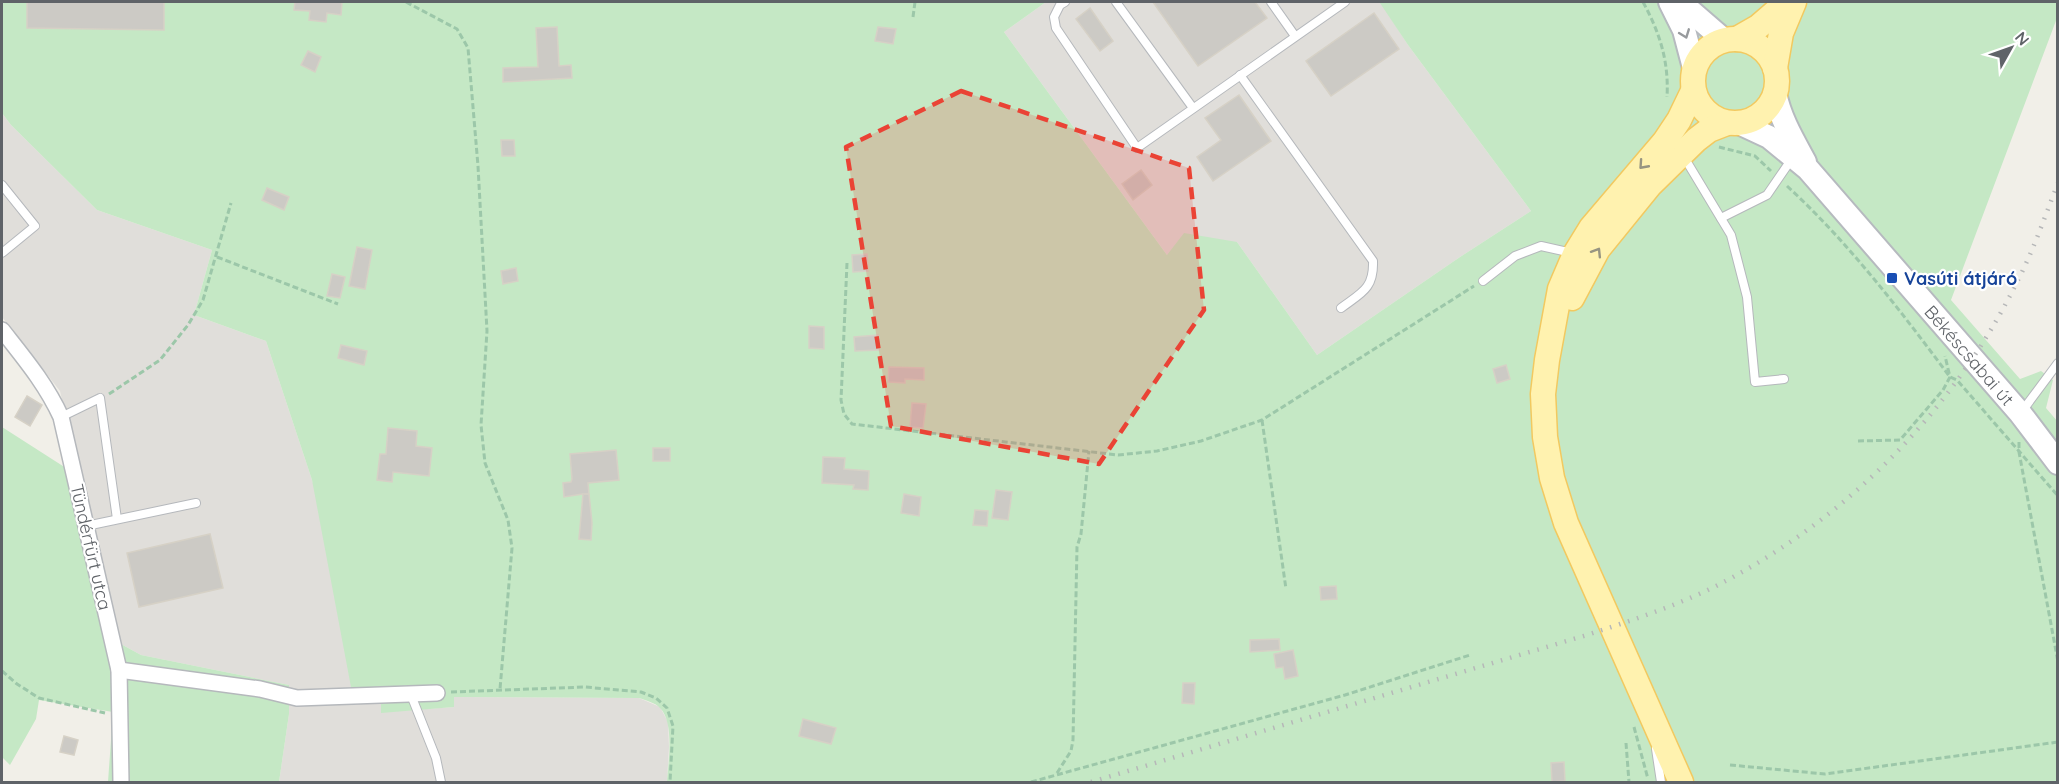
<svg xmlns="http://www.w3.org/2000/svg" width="2059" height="784" font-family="Quicksand,sans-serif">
  <rect width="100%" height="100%" fill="#f1efe8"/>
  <g fill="#e0deda">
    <path d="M 1046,2 L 1382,2 L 1381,3 L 1408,45 L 1531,211 L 1460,257 L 1317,355 L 1237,242 L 1167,255 L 1004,32 Z"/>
    <path d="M 2,113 L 11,125 L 97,210 L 212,250 L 194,315 L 266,341 L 312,480 L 381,701 L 381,712 L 454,707 L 454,697 L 639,698 L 660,707 L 668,722 L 669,747 L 667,782 L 279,782 L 289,714 L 289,685 L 141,655 L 119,643 L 60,391 L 2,317 Z"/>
  </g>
  <g fill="#c5e8c5">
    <path d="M 2,2 L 1046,2 L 1004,32 L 1167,255 L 1184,233 L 1237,242 L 1317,355 L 1460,257 L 1531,211 L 1408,45 L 1380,3 L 1382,2 L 2057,2 L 2057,18 L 1951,300 L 2020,379 L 2041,371 L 2053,380 L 2046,408 L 2058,422 L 2057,782 L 667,782 C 668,763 675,723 660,708 C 656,703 645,700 639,698 L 454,697 L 454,707 L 381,713 L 381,701 L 354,703 L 312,480 L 266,341 L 194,315 L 212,250 L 97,210 L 11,125 L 2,113 Z"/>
    <path d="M 2,427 L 80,477 L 119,643 L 141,655 L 289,685 L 289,714 L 279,782 L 108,782 L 113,712 L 39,700 L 36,719 L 10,765 L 2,757 Z"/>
  </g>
  <g fill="#cccac5" stroke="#d6d1c6" stroke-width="1.5">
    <path d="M 27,2 L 164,2 L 164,30 L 27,28 Z"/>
    <path d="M 295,2 L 342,2 L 341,15 L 327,13 L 326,22 L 309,20 L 310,11 L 294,10 Z"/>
    <path d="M 1153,2 L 1255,2 L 1267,18 L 1198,66 Z"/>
    <path d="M 1090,8 L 1113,41 L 1100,51 L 1076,19 Z"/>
    <path d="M 1374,13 L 1399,49 L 1331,96 L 1306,61 Z"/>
    <path d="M 557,27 L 559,66 L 571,65 L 572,78 L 503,82 L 503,68 L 538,67 L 536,28 Z"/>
    <path d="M 878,27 L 896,29 L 893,44 L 875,41 Z"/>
    <path d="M 308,51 L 321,57 L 315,72 L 301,65 Z"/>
    <path d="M 1239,95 L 1271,141 L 1213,181 L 1197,157 L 1221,140 L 1205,118 Z"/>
    <path d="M 501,140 L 514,140 L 515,156 L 502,156 Z"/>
    <path d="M 1141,170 L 1152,185 L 1133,200 L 1122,184 Z"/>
    <path d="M 267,188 L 289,197 L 284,210 L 262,200 Z"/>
    <path d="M 357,247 L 372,250 L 365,289 L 349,286 Z"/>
    <path d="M 867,254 L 868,271 L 853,272 L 852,255 Z"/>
    <path d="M 516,268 L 518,281 L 503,284 L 501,271 Z"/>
    <path d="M 332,274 L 345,277 L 340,298 L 327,296 Z"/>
    <path d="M 809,326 L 824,327 L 824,349 L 809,348 Z"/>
    <path d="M 878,335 L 879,350 L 855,351 L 854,337 Z"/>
    <path d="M 341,345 L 367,351 L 364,365 L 338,358 Z"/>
    <path d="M 1506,365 L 1510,379 L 1497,383 L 1493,369 Z"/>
    <path d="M 889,367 L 924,368 L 924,380 L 905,379 L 905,383 L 888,382 Z"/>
    <path d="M 27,396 L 42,405 L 30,426 L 15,417 Z"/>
    <path d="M 912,403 L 926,404 L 923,428 L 910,427 Z"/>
    <path d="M 388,428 L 417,431 L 416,446 L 432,448 L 429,476 L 393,472 L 392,482 L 377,480 L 380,454 L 386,454 Z"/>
    <rect x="653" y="448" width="17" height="13"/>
    <path d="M 616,450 L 619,480 L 588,483 L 589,494 L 584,494 L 589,494 L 592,523 L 591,540 L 579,539 L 583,494 L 564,497 L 563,483 L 571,482 L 572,479 L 570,454 Z"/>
    <path d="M 823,457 L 845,458 L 844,469 L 869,471 L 868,490 L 853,489 L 854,485 L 822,483 Z"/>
    <path d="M 996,490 L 1012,492 L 1008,520 L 992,518 Z"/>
    <path d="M 904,494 L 921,497 L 919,516 L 901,513 Z"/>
    <path d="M 975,510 L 988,511 L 987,526 L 973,525 Z"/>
    <path d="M 210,534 L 223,588 L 139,607 L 127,553 Z"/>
    <path d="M 1336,586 L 1337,599 L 1321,600 L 1320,587 Z"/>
    <path d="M 1279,639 L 1280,650 L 1250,652 L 1250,640 Z"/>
    <path d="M 1293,650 L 1298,676 L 1285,679 L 1283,667 L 1276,668 L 1274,654 Z"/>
    <path d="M 1183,683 L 1195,683 L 1194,704 L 1182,703 Z"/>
    <path d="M 803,719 L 836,728 L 831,744 L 799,736 Z"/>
    <path d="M 64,736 L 78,740 L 74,755 L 60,752 Z"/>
    <path d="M 1564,762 L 1565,781 L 1552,782 L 1551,763 Z"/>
  </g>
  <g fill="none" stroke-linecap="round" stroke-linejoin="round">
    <g stroke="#b5b8bc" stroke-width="10">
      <g id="lane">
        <path d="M 1065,2 L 1060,5 L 1054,17 L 1056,28 L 1137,148 L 1345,2"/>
        <path d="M 1116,2 L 1193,108"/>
        <path d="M 1271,2 L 1295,36"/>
        <path d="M 1240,75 L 1373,261 C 1374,289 1361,293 1341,308"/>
        <path d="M 1684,157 L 1731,235 L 1747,297 L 1755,382 L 1784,379"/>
        <path d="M 2,185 L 35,226 L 2,253"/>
        <path d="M 1721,218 L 1767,195 L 1791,160"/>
        <path d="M 1483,281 L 1515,256 L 1541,246 L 1572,253"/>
        <path d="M 2023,410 L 2058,363"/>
        <path d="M 61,417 L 100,398 L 117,519"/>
        <path d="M 86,526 L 196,503"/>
        <path d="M 411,695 L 436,758 L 441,782"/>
        <path d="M 1656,749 L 1661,782"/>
      </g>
    </g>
    <g stroke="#b5b8bc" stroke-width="18">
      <g id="street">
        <path d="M 2,330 C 24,358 46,384 61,417 L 119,670 L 121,782"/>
        <path d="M 119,670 L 260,689 L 297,698 L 437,693"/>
      </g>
    </g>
    <g stroke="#b6babf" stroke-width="26">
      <g id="secondary">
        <path d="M 1670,2 L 1684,30 L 1694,68"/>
        <path d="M 1680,2 L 1724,40"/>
        <path d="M 1775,93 C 1780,118 1793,140 1805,162"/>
        <path id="s1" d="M 1739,123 L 1769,137 L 1808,169 L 2020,413 L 2058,463"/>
      </g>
    </g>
    <g stroke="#f2c960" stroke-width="27">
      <g id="primary">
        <circle cx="1735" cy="81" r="42"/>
        <path d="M 1737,39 L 1758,27 L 1787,2"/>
        <path d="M 1775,68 L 1781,33 L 1794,2"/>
        <path d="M 1572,298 L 1598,249 L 1650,185 L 1696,140 L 1709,130 L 1727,123"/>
        <path d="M 1681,782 L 1566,523 L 1552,478 L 1545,437 L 1543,394 L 1547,360 L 1560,289 L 1575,254 L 1591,228 L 1665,141 L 1679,120 L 1693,91"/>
      </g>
    </g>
    <g stroke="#9cc7a9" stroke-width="3" stroke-dasharray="6 3" stroke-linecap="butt">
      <path d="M 406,2 L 457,29 L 468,48 L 478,166 L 487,331 L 481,425 L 485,463 L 508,520 L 512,548 L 500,689"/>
      <path d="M 1643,2 C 1660,33 1669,62 1667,97"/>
      <path d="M 913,17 L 915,2"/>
      <path d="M 1719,147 L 1755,156 L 1771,171"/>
      <path d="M 1787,186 C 1848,242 1900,310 1950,377 L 1957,380 L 2058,496"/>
      <path d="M 217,257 L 338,304"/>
      <path d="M 847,263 L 841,400 L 844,414 L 852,424 L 1118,455 L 1157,451 L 1201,441 L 1262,420 L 1474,286"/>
      <path d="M 109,394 L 160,360 L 188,325 L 203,300 L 231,203"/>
      <path d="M 1262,420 L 1286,589"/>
      <path d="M 1858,441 L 1900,440 L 1943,390 L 1950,377 L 1945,356"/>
      <path d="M 2019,442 L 2019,452 L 2058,662"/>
      <path d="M 2,671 L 17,684 L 39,698 L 105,713"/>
      <path d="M 451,692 L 585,687 L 641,692 L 656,698 L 667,708 L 673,726 L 670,782"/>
      <path d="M 1634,727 L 1648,779"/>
      <path d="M 1626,743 L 1629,782"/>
      <path d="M 1730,765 L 1825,774 L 2058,742"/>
      <path d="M 1057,773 L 1071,751 L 1073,740 L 1077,547 L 1081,534 L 1089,451"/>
      <path d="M 1031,782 L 1345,695 L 1470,655"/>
    </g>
    <use href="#lane" stroke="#fff" stroke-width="8"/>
    <use href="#street" stroke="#fff" stroke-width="15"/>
    <use href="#secondary" stroke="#fff" stroke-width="22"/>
    <use href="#primary" stroke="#fff2af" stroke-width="24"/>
    <path stroke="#b6b7b8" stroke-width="4.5" stroke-dasharray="1.5 8" stroke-linecap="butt" d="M 1091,782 L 1587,635 C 1630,621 1673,607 1714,587 C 1845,521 1953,412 2018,280 C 2034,249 2045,216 2058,183"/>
  </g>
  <defs><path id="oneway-chevron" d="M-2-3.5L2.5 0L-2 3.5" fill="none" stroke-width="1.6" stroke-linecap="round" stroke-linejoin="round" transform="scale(1.5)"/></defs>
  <use stroke="#979a9d" href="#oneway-chevron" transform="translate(1685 34) rotate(69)"/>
  <g stroke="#979581">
    <use href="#oneway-chevron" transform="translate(1643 165) rotate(132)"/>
    <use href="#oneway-chevron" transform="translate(1597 252) rotate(-58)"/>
  </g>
  <path fill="#ea4335" fill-opacity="0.2" stroke="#ea4335" stroke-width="4.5" stroke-dasharray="12 8" stroke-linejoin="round" d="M 961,91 L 1189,168 L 1204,310 L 1099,464 L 891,426 L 846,147 Z"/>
  <rect fill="#1a4fb4" stroke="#fff" stroke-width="2" x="1886" y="272" width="12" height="12" rx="3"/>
  <g text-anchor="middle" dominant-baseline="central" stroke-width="4.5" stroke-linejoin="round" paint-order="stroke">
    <g font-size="18" font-weight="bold" fill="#164399" stroke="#fff" text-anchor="start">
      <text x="1904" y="278">Vasúti átjáró</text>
    </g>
    <g font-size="18" fill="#5f6368" stroke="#fff">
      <text stroke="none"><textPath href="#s1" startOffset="330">Békéscsabai út</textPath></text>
      <text transform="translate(91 547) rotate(77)">Tündérfürt utca</text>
    </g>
  </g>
  <rect width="2059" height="784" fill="none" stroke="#5f6368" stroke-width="6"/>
  <g transform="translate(2011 48) rotate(50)" stroke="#ffffff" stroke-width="4.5" paint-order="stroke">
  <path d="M0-4.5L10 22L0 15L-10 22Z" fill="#5f6368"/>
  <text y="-9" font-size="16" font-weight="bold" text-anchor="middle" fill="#5f6368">N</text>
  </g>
</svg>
